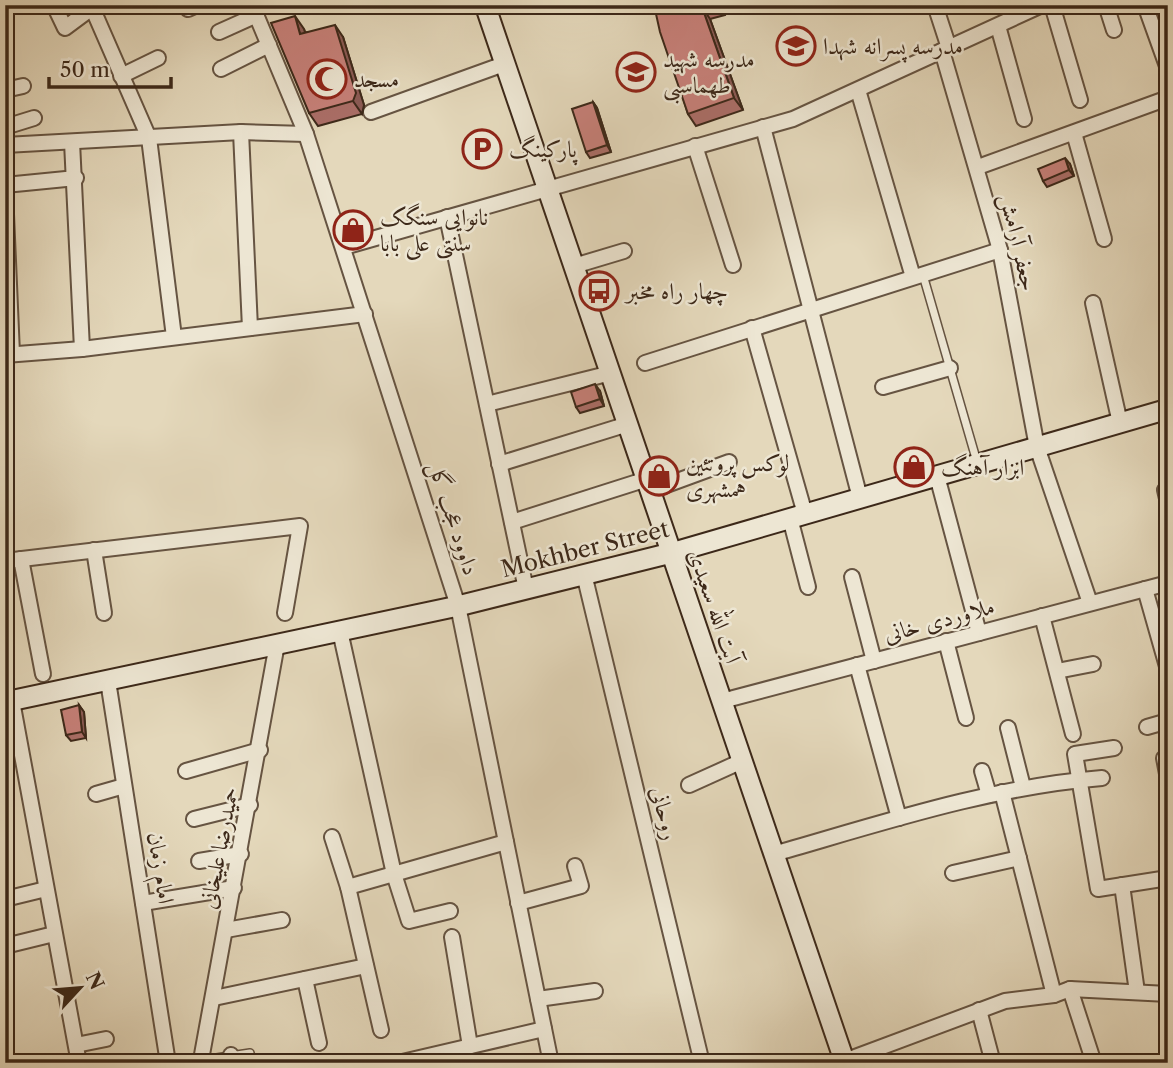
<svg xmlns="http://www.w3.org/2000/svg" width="1173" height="1068" font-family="'Libre Caslon Text',Amiri,serif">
  <rect width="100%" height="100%" fill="#e4d8bb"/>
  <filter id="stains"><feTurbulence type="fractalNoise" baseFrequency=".00286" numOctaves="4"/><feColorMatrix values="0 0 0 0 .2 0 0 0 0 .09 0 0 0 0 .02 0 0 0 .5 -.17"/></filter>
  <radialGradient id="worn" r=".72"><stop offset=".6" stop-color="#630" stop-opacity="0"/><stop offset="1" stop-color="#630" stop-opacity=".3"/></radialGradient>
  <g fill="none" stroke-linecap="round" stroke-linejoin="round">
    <g stroke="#665442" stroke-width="10">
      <g id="lane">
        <path d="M 923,275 L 977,462"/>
        <path d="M 183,1063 L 250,1053"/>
      </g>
    </g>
    <g stroke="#665442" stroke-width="18">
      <g id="street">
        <path d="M 54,5 L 65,28 L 96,5"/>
        <path d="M 91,5 L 149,138 L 174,337"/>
        <path d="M 252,5 L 306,134 L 458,606 L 551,1063"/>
        <path d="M 935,5 L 949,48"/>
        <path d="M 1052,5 L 1080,100"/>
        <path d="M 1106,5 L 1114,30"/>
        <path d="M 1145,5 L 1168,69"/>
        <path d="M 188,9 L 197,5"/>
        <path d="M 998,26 L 1024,119"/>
        <path d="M 219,32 L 257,15"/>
        <path d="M 942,51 L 1000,250 L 1037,447 L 1090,603"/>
        <path d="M 221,69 L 269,45"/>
        <path d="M 121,76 L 158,58"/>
        <path d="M 5,90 L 23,86"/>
        <path d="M 858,90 L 913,277"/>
        <path d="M 371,112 L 504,64"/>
        <path d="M 5,127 L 34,118"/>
        <path d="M 763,127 L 860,498"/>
        <path d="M 241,132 L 250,328"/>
        <path d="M 1074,133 L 1104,239"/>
        <path d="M 72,142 L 82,349"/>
        <path d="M 5,145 L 241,132 L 306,134"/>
        <path d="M 695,146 L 733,265"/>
        <path d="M 978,167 L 1168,98"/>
        <path d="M 5,185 L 76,178"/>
        <path d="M 5,191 L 12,354"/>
        <path d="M 447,217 L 526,589"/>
        <path d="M 344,247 L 793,119 L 1042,5"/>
        <path d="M 574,266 L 624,251"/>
        <path d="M 1093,303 L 1120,423"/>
        <path d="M 752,328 L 805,514"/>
        <path d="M 5,355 L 82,349 L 365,314"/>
        <path d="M 645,363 L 1000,250"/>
        <path d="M 883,387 L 950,368"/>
        <path d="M 487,404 L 611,373"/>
        <path d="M 499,464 L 628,424"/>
        <path d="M 937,476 L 979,633"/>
        <path d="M 1165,490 L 1168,503"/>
        <path d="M 650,491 L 729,462"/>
        <path d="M 790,518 L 808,587"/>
        <path d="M 512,522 L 647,479"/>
        <path d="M 94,550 L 104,613"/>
        <path d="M 21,559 L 43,674"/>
        <path d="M 5,561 L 300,526 L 285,613"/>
        <path d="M 584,574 L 702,1063"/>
        <path d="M 852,577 L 874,661"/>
        <path d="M 1145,589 L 1168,670"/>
        <path d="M 1042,616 L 1073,734"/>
        <path d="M 340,631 L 394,874 L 409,921 L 450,911"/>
        <path d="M 946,641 L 966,718"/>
        <path d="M 857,665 L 899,818"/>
        <path d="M 1057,671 L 1093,664"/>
        <path d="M 108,681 L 168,1063"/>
        <path d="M 12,701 L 79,1063"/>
        <path d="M 722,701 L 1168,583"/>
        <path d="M 1147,727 L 1168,721"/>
        <path d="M 1008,728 L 1023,787"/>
        <path d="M 1114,748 L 1075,754 L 1098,889 L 1168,878"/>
        <path d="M 1164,758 L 1168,779"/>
        <path d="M 186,771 L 260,750"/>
        <path d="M 982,771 L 989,795"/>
        <path d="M 689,785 L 742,761"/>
        <path d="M 1002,792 L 1054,995"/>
        <path d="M 96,794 L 124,786"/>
        <path d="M 194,819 L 250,805"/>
        <path d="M 332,837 L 348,887 L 381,1030"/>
        <path d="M 774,854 C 882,823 990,787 1102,778"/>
        <path d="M 199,861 L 241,854"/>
        <path d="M 953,873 L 1019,858"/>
        <path d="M 1122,885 L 1137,992"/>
        <path d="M 348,887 L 506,842"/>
        <path d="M 5,899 L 46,889"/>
        <path d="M 143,903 L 234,888"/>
        <path d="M 518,903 L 581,886 L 575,866"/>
        <path d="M 226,930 L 282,920"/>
        <path d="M 452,937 L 470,1046"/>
        <path d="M 5,946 L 54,934"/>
        <path d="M 305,979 L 319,1043"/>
        <path d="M 1070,989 L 1094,1063"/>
        <path d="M 214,998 L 366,966"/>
        <path d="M 538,999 L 595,991"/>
        <path d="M 979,1010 L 993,1063"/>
        <path d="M 76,1045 L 106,1039"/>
        <path d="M 231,1055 L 232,1063"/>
        <path d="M 201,1060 L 277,644"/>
        <path d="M 398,1063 L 544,1029"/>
        <path d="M 839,1063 L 1005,1001 L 1054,995 L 1070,989 L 1168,994"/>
      </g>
    </g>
    <g stroke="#3c2819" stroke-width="23">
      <g id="secondary">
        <path d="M 485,5 L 845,1063"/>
        <path d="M 5,702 L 458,606 L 671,553 L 1168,409"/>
      </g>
    </g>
    <use href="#lane" stroke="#ede6d3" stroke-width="7"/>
    <use href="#street" stroke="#ede6d3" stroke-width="14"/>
    <use href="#secondary" stroke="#ede6d3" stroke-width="19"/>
  </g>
  <g fill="#ab6e68" stroke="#3c2819" stroke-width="2">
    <path d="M 654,5 L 723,5 L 725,15 L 710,19 L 743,110 L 696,126 L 688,114 Z"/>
    <path d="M 304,29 L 305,32 L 343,37 L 364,105 L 362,114 L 318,126 L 309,113 Z"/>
    <path d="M 593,102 L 597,108 L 611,152 L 590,158 L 586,152 Z"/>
    <path d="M 1070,164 L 1074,176 L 1047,187 L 1043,181 Z"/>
    <path d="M 600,391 L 604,406 L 580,413 L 576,407 Z"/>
    <path d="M 79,705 L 84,712 L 86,738 L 71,741 L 66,735 Z"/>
  </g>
  <g fill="#8b5a55" stroke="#3c2819" stroke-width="2">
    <path d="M 718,5 L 723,5 L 725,15 Z"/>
    <path d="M 702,7 L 710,19 L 743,110 L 734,98 Z"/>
    <path d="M 295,16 L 304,29 L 309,46 L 300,34 Z"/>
    <path d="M 335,25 L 343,37 L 364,105 L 362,114 L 353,101 Z"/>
    <path d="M 593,102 L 597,108 L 611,152 L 607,145 Z"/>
    <path d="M 1065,158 L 1070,164 L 1074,176 L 1069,170 Z"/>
    <path d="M 595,384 L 600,391 L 604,406 L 600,399 Z"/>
    <path d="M 79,705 L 84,712 L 86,738 L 82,732 Z"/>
  </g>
  <g fill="#c78079" stroke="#3c2819" stroke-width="2">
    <path d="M 654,5 L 710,5 L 702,7 L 734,98 L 688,114 L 660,32 Z"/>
    <path d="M 295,16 L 300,34 L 335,25 L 356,93 L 353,101 L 309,113 L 271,23 Z"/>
    <path d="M 593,102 L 607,145 L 586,152 L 572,109 Z"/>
    <path d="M 1065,158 L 1069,170 L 1043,181 L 1038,169 Z"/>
    <path d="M 595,384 L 600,399 L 576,407 L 571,392 Z"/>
    <path d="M 79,705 L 82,732 L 66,735 L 61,710 Z"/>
  </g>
  <defs>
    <g id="school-ring" transform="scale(2.0125)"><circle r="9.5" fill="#ede6d3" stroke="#8f2418" stroke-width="1.5"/><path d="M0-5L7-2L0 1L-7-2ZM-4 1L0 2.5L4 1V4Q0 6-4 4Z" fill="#8f2418"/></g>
    <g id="mosque-ring" transform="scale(2.0125)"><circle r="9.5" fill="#ede6d3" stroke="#8f2418" stroke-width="1.5"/><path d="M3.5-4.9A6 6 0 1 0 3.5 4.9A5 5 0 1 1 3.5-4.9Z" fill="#8f2418"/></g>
    <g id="parking-ring" transform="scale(2.0125)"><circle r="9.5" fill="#ede6d3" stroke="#8f2418" stroke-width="1.5"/><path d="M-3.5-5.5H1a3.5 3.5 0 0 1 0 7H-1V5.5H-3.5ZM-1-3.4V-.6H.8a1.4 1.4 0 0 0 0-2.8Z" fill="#8f2418"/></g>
    <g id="shop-ring" transform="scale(2.0125)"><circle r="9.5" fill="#ede6d3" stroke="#8f2418" stroke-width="1.5"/><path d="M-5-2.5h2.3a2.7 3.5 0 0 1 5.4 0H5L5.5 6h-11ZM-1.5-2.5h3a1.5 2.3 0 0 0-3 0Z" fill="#8f2418"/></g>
    <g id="bus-ring" transform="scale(2.0125)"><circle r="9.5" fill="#ede6d3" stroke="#8f2418" stroke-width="1.5"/><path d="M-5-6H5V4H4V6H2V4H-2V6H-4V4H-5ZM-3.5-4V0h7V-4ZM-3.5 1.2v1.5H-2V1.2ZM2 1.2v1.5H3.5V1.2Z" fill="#8f2418"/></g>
  </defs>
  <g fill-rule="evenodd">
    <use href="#school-ring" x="796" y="46"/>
    <use href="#school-ring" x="636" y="72"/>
    <use href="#mosque-ring" x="327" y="79"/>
    <use href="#parking-ring" x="482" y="149"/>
    <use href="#shop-ring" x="353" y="230"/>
    <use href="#bus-ring" x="599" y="291"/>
    <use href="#shop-ring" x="914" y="467"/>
    <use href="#shop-ring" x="659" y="476"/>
  </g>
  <g text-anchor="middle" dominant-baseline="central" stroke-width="5" stroke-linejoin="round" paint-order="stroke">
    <g font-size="23" fill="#3c2819" stroke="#ede6d3" text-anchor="start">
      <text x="823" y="46">مدرسه پسرانه شهدا</text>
      <text x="663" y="59">مدرسه شهید<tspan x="663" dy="26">طهماسبی</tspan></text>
      <text x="354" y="79">مسجد</text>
      <text x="509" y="149">پارکینگ</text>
      <text x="380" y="217">نانوایی سنگک<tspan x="380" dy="26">سنتی علی بابا</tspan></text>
      <text x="626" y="291">چهار راه مخبر</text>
      <text x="686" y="463">لوکس پروتئین<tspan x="686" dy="26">همشهری</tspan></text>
      <text x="941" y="467">ابزار آهنگ</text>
    </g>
    <g font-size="23" fill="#3c2819" stroke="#ede6d3">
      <text transform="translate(1019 242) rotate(77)">جعفر آرامش</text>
      <text transform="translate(454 518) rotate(72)">داوود عجب گل</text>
      <text transform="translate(585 549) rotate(-14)">Mokhber Street</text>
      <text transform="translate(715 606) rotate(71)">آیت الله سعیدی</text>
      <text transform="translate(939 620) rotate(-15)">ملاوردی خانی</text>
      <text transform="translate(665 813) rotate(76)">روحانی</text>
      <text transform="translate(219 848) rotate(-79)">حمیدرضا علیخانی</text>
      <text transform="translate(161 868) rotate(81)">امام زمان</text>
    </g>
  </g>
  <rect width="1173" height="1068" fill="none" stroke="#e4d8bb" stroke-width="28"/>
  <rect x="7" y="7" width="1159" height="1054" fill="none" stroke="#3c2819" stroke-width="3.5"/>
  <rect x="14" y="14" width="1145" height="1040" fill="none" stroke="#3c2819" stroke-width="2"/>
  <g transform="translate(80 988) rotate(64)" stroke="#ede6d3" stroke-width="5" paint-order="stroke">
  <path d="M0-5L12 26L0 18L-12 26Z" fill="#3c2819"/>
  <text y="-10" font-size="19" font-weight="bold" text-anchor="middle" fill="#3c2819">N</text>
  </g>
  <path d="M49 77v10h122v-10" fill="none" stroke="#3c2819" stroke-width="3.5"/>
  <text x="60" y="77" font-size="21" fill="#3c2819" stroke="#ede6d3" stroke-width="5" paint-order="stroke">50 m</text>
  <rect width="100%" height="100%" filter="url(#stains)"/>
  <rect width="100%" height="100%" fill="url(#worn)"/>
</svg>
